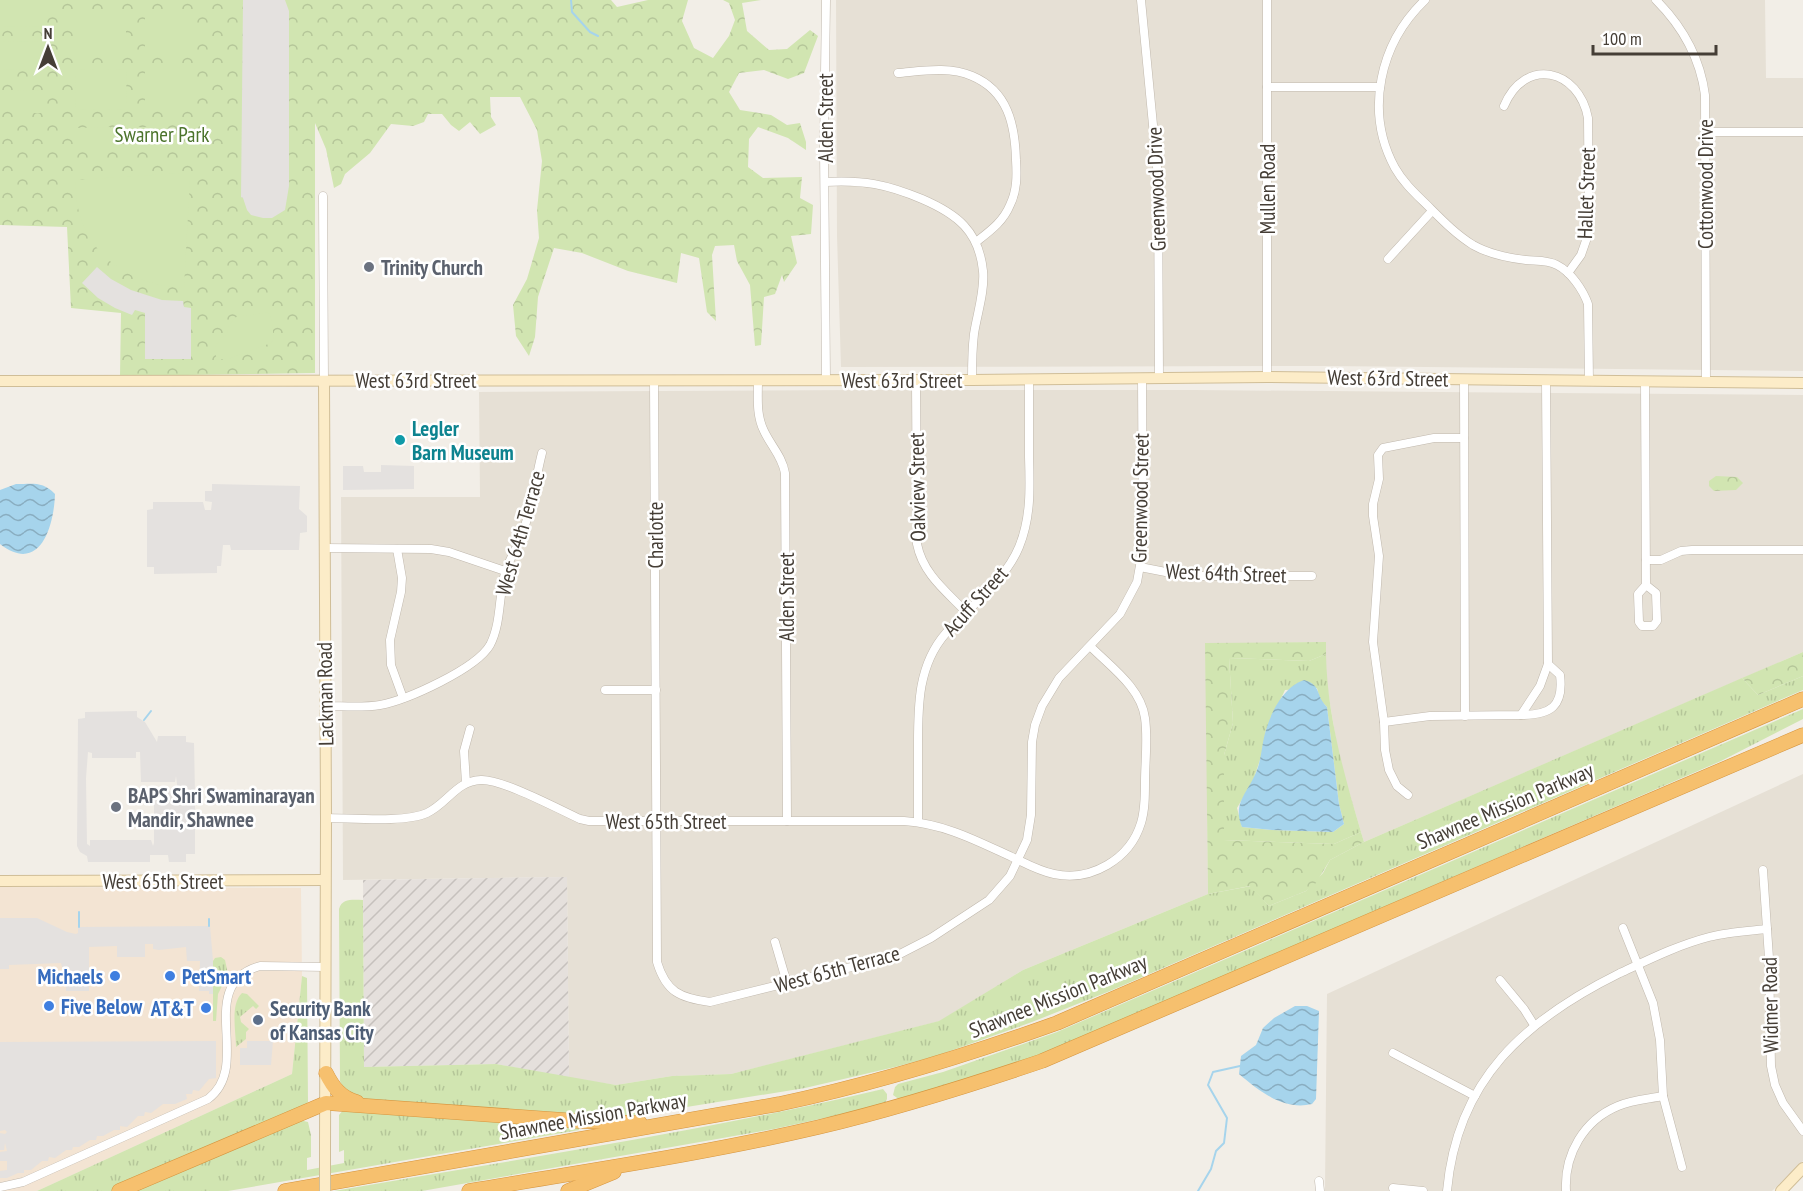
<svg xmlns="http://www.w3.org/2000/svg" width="1803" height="1191" font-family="'PT Sans Narrow',sans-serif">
  <defs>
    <pattern id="industrial-furrows" width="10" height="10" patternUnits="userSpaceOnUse" patternTransform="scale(1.5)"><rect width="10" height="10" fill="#e5e0dc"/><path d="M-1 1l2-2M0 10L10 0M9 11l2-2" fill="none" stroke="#c6c1bd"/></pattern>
    <pattern id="grass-tufts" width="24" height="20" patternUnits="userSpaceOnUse" patternTransform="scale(1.5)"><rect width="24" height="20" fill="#d1e5b1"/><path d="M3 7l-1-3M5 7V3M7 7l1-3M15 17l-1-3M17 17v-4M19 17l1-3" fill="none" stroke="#b5c699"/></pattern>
    <pattern id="forest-crowns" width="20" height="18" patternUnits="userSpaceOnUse" patternTransform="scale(1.5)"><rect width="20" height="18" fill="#d1e5b1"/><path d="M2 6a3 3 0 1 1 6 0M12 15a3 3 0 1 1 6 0" fill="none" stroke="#b5c699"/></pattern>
    <pattern id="water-waves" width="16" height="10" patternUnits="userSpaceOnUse" patternTransform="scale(1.5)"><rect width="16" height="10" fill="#a6d4ec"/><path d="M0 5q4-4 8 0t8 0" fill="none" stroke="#89adc0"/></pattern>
  </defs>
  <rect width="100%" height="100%" fill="#f2eee7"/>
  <g fill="#e6e0d5">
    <path d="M 836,0 L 1765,0 L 1766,78 L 1803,78 L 1803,371 L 1325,366 L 841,367 L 837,236 Z"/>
    <path d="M 860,390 L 1194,390 L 1803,395 L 1803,652 L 1364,842 L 1339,758 L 1326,679 L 1326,642 L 1206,644 L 1208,894 L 1023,970 L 940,1021 L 731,1074 L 672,1076 L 616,1085 L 569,1078 L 567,877 L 343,880 L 341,497 L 480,497 L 479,392 Z"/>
    <path d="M 1803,774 L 1803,1161 L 1772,1191 L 1325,1191 L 1327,994 Z"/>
  </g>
  <path fill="#f3e4d3" d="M 0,887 L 301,888 L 302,976 L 292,1074 L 37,1191 L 0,1191 Z"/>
  <path fill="url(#industrial-furrows)" d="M 567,877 L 569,1078 L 496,1064 L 364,1067 L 363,880 Z"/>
  <g fill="url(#grass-tufts)" fill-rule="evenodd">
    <path d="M 1326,654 C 1327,715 1344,774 1361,832 L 1334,844 L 1224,840 L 1224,755 L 1233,723 L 1229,658 L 1309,661 ZM 1317,688 L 1320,700 L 1327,707 L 1339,804 L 1344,824 L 1333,832 L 1272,830 L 1242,827 L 1237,808 L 1253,781 L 1261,757 L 1266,730 L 1285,690 Z"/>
    <path d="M 1803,676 L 1803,690 L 1110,991 L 1032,1022 L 936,1056 L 895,1067 L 805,1088 L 631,1116 L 605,1117 L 362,1100 C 351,1097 344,1091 340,1081 L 339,909 C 342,898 353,900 363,900 L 364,1067 L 496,1064 L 616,1085 L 672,1076 L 731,1074 L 939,1021 L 1023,970 L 1208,894 L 1251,886 L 1269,906 L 1306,891 L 1323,873 L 1330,860 L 1364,842 L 1742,678 L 1758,695 Z"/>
    <path d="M 1803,709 L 1803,719 L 1721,761 L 1063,1046 L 1005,1067 L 900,1100 L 893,1095 L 895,1087 L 898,1084 L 943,1072 L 1057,1032 Z"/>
    <path d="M 221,957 L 225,960 L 228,974 L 218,994 L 216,1021 L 213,1021 L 213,961 L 215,958 Z"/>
    <path d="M 302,976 L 307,978 L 308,1102 L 306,1105 L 114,1191 L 37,1191 L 292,1074 Z"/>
    <path d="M 242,993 L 247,994 L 259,1006 L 256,1009 L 253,1006 L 240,1017 L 241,1022 L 249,1029 L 246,1032 L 246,1039 L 236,1047 C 236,1032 230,1004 242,993 Z"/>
    <path d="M 883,1089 L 887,1094 L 887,1099 L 884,1105 L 774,1129 L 422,1191 L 334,1191 C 517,1159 702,1132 883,1089 Z"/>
    <path d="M 344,1109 L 578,1124 L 579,1130 L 228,1191 L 134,1191 L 299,1120 L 308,1122 L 311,1135 L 311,1157 L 307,1158 L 307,1170 L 344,1163 L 344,1150 L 339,1152 L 339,1115 Z"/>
  </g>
  <g fill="url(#forest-crowns)">
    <path d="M 0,0 L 611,0 L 617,7 L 648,0 L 688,0 L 682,21 L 694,48 L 713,58 L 729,36 L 735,20 L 729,3 L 723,0 L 761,0 L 742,3 L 747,31 L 769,50 L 787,49 L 810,30 L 818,36 L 804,73 L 788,79 L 764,70 L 739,73 L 729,92 L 740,110 L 771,115 L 787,125 L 800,123 L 806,142 L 806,150 L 788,138 L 758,127 L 749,139 L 748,167 L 763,178 L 802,177 L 800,198 L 813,205 L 811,234 L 791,236 L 797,263 L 784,282 L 782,275 L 775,294 L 764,297 L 761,345 L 755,346 L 750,285 L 737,261 L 734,245 L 715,246 L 712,255 L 716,321 L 707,312 L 699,258 L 681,253 L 677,283 L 628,271 L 582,253 L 554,248 L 538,297 L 535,337 L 529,356 L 516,336 L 513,305 L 527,279 L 539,238 L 537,210 L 542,161 L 537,130 L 520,97 L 490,97 L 491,117 L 496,125 L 480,134 L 470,122 L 459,131 L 451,125 L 442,114 L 428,114 L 424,122 L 413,126 L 391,124 L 370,153 L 345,174 L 341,184 L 334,188 L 326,149 L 315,123 L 315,373 L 120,376 L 121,313 L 71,308 L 67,227 L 0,225 Z"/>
    <path d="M 1716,476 L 1737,477 L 1743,483 L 1736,490 L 1714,491 L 1709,486 L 1709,481 Z"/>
    <path d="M 1326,642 L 1326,654 L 1309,661 L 1229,658 L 1233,723 L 1224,755 L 1224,840 L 1334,844 L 1361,832 L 1364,842 L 1330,860 L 1316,883 L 1306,891 L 1269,906 L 1250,886 L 1208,894 L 1205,643 Z"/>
    <path d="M 1803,652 L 1803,676 L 1758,695 L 1742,678 Z"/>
  </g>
  <g fill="#d1e5b1">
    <path d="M 1,0 L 46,0 L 46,27 L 1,26 Z"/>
    <rect x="75" y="15" width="51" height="40"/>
    <rect x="145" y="16" width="50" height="40"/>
    <path d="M 0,41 L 46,42 L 45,70 L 0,69 Z"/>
    <path d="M 75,69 L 126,70 L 127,110 L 76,109 Z"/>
    <rect x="145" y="71" width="51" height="40"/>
    <path d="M 11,90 L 45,91 L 45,113 L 11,113 Z"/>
    <path d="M 110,127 L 110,150 L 76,150 L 76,128 Z"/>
    <path d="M 129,127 L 163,127 L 163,149 L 129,150 Z"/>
    <path d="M 183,173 L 190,180 L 184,288 C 135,286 89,259 78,208 C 76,199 76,189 75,180 Z"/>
    <path d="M 268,312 C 274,319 273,331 273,340 L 271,343 L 231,358 L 217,360 L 214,348 L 221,338 L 227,335 C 227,326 233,319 240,314 L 246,316 Z"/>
  </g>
  <g fill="#e4e1df" fill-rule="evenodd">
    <path d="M 243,0 L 285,0 L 289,11 L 289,186 L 285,210 L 272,218 L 263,218 L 251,215 L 247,210 L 243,198 L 241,197 Z"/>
    <path d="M 97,267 L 111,279 L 131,290 L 162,300 L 183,301 L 184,307 L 191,308 L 191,359 L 145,359 L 145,313 L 135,310 L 132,315 L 115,308 L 98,298 L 82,283 Z"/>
    <path d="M 381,465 L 414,466 L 414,489 L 343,490 L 343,466 L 363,466 L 364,472 L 381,472 Z"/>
    <path d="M 212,484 L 300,486 L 299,509 L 307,516 L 307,532 L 300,533 L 299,550 L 231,550 L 230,545 L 223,545 L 221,566 L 217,566 L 217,573 L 154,574 L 154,567 L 147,567 L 147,510 L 153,509 L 153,502 L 203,502 L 205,510 L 211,510 L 212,502 L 205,501 L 205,491 L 212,491 Z"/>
    <path d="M 137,711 L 137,717 L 145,722 L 157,742 L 158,736 L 186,736 L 186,742 L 194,743 L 195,794 L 189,794 L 188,797 L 195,799 L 195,854 L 186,854 L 186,862 L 169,862 L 168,855 L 150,855 L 150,862 L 88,862 L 87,856 L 80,852 L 77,846 L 78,719 L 85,718 L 85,712 ZM 88,752 L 92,753 L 92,758 L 136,758 L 136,752 L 140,752 L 141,782 L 175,782 L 176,776 L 178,792 L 176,797 L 175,791 L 157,791 L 157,799 L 154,800 L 154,843 L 153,846 L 151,840 L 90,840 L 90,846 L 87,844 L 86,778 Z"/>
    <path d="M 0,918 L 37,918 L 67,932 L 76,934 L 78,933 L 78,927 L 210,926 L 213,961 L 213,994 L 209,994 L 209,991 L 199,991 L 200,961 L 187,961 L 186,947 L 159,950 L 153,949 L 153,944 L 145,944 L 145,957 L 117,957 L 117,946 L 89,947 L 89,991 L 66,991 L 66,967 L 62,967 L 61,963 L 9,965 L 9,969 L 0,969 Z"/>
    <path d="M 216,1041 L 216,1078 L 209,1079 L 199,1091 L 193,1090 L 192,1094 L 186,1094 L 187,1099 L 175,1104 L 163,1104 L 151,1113 L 145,1112 L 144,1116 L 138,1116 L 127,1127 L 120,1126 L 120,1130 L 114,1130 L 103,1136 L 97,1136 L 96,1140 L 90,1140 L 79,1147 L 73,1147 L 72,1150 L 66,1150 L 55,1158 L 49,1157 L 48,1161 L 42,1161 L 31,1170 L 24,1170 L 24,1173 L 18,1173 L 7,1178 L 0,1178 L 0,1171 L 7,1170 L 7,1161 L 0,1161 L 0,1152 L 7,1151 L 5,1143 L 4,1150 L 0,1150 L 0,1133 L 5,1134 L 7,1132 L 5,1130 L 0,1131 L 0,1042 Z"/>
    <path d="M 247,1041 L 273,1041 L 271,1065 L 240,1065 L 240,1048 L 247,1048 Z"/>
  </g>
  <g fill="url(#water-waves)">
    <path d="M 16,484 C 33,484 43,481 55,494 C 54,526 40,575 0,544 L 0,490 Z"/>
    <path d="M 1304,680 C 1322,685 1315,695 1327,707 L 1339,804 L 1344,824 L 1333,832 L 1272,830 L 1242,827 C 1231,802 1251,790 1258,767 C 1262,755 1262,742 1266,730 C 1272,710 1284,687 1304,680 Z"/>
    <path d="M 1295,1006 L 1307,1006 L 1319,1011 L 1316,1099 L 1312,1104 C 1284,1111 1259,1091 1239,1074 L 1241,1056 L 1256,1045 L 1263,1028 L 1274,1018 Z"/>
  </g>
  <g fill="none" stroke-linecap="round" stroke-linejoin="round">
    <g stroke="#a6d4ec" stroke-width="2">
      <path d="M 571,0 L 572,12 L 590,32 L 598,36"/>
      <path d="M 144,720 L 151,711"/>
      <path d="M 79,912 L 79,927"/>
      <path d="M 209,919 L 209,926"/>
      <path d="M 1198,1191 L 1211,1169 L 1216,1151 L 1224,1143 L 1227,1118 L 1208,1085 L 1213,1072 L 1240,1066"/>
    </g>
    <g stroke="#c0b8ad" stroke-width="9">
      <g id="street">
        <path d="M 826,0 L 824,147 L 826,380"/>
        <path d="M 1141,0 L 1158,177 L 1159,378"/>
        <path d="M 1267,0 L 1267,377"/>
        <path d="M 1425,0 C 1380,43 1364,111 1395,168 C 1404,184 1418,196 1431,209 C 1444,222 1457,235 1473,245 C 1489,254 1508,258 1526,260 C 1536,261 1548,260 1557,265 C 1571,272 1583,290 1588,304 L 1589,381"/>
        <path d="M 1656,0 C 1683,27 1700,57 1705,95 L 1706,382"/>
        <path d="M 898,73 C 922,71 949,66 972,76 C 1008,91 1015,125 1016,160 C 1017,176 1017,191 1010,205 C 1003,222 990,231 976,242"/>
        <path d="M 1267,87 L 1380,87"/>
        <path d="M 1504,106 C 1525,56 1579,69 1588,118 L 1589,232 L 1581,255 L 1568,273"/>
        <path d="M 1705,132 L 1803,132"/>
        <path d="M 825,182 C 864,180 886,184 922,199 C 957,214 979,231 983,271 C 985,291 977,314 974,334 C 972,350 972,365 972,380"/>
        <path d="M 323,196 L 324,381"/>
        <path d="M 1388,259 L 1432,211"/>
        <path d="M 1464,379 L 1465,716"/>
        <path d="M 654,380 L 657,962 C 666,992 680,998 710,1002 L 896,956 L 931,938 L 989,900 L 1010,876 L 1027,840 L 1031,815 L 1032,742 L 1035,725 L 1042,706 L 1059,678 L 1120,614 L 1137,582 L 1143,549 L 1142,378"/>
        <path d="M 758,380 C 758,398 756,415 764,431 C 771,446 782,456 785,473 L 787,821"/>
        <path d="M 916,380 L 917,544 C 923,574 946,591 966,612"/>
        <path d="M 1645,381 L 1646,585 L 1638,594 L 1639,622 L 1642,626 L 1653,626 L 1657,621 L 1656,593 L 1646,585"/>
        <path d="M 324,548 L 431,549 L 449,552 L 505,571"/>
        <path d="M 397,549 L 402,578 L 401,592 L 390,640 L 391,665 L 403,698"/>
        <path d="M 1646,560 L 1661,560 L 1681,551 L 1692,550 L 1803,550"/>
        <path d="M 1140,567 L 1186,576 L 1312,576"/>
        <path d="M 605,690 L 656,690"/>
        <path d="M 325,706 C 343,706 362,708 380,705 C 407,700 476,669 490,645 C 502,622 498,594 506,570 C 510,558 517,548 521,537 C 532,510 535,480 542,453"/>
        <path d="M 1521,715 C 1550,715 1564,707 1560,675 L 1548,664"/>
        <path d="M 1384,722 L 1430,716 L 1521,715 L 1540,686 L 1548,664 L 1546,381"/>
        <path d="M 466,783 L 464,751 L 470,729"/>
        <path d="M 1408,795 L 1397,786 L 1389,770 L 1385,750 L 1384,722 L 1373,642 L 1379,556 L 1373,516 L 1373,504 L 1379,479 L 1378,455 L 1383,448 L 1434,438 L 1464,438"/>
        <path d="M 326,818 C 352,818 405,823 427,813 C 448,803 456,781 481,780 C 502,779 558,809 580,819 L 589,821 L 904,821 C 945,824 975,840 1012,857 C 1025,863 1039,871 1054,874 C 1091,882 1130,859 1141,823 C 1145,810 1145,796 1145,782 C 1145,762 1148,739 1145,718 C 1141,688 1111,667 1091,647"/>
        <path d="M 918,822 C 918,798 918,773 918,749 C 918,708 917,666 946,633 C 970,606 1005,581 1019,547 C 1031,518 1030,488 1029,457 C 1029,431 1029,406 1029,380"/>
        <path d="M 1763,870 L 1769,958 L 1771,1066 L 1775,1085 L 1783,1103 L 1803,1131"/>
        <path d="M 1623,928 L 1653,1003 L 1660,1040 L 1663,1096 L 1682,1167"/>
        <path d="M 775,942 L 787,983"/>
        <path d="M 1500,980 L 1524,1009 L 1534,1025"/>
        <path d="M 1393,1053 L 1475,1096"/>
        <path d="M 1319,1181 L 1320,1191"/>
        <path d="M 0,1187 L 23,1182 L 208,1099 C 254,1065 193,985 260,966 L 326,967"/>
        <path d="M 1393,1188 L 1423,1191"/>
        <path d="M 1447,1191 C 1457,1079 1525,1020 1620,973 C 1648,960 1678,945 1709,937 C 1728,932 1748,931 1767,929"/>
        <path d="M 1566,1191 C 1564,1154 1584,1120 1618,1106 C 1632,1100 1648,1099 1663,1096"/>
      </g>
    </g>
    <g stroke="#d0be98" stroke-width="12">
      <g id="secondary">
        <path d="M 0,381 L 972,380 L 1267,377 L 1803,383"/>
        <path d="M 324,381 L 326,818 L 325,1149"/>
        <path d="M 0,881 L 325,880"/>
        <path d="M 1781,1191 L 1803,1168"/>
      </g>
    </g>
    <g stroke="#d5943e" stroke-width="15">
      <g id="highway">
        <path d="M 326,1073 C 333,1087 341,1098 357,1102"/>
        <path d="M 119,1191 L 326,1103 L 578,1121 L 640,1123"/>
        <path d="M 285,1191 L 779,1104 C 874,1084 965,1056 1057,1023 L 1803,699"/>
        <path d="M 469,1191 C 586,1171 704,1154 819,1127 C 894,1109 968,1086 1042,1061 L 1803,735"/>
        <path d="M 568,1191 L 614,1172"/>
      </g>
    </g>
    <use href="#street" stroke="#fff" stroke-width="8"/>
    <use href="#secondary" stroke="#fcecc8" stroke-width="10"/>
    <use href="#highway" stroke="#f6c06e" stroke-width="14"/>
    <g stroke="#d0be98" stroke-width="12" stroke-linecap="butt">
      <path id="secondary-bridge" d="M 325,1191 L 325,1149"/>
    </g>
    <use href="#secondary-bridge" stroke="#fcecc8" stroke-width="10"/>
  </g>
  <g fill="#6b7280" stroke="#fff" stroke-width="2">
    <circle cx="369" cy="267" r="6"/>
    <circle cx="116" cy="807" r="6"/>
  </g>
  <circle fill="#0f9aa8" stroke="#fff" stroke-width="2" cx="400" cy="440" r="6"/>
  <g fill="#3f7fe0" stroke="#fff" stroke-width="2">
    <circle cx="115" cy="976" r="6"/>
    <circle cx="170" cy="976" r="6"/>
    <circle cx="49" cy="1006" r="6"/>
    <circle cx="206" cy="1008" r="6"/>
  </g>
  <circle fill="#5c6f8a" stroke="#fff" stroke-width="2" cx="258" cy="1020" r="6"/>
  <g text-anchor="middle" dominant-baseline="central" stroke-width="5" stroke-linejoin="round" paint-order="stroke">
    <g font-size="21" fill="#453e36" stroke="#fff">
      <text transform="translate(825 118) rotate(-90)">Alden Street</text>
      <text transform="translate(1705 184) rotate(-90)">Cottonwood Drive</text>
      <text transform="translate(1156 189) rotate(-92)">Greenwood Drive</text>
      <text transform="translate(1267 189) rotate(-90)">Mullen Road</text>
      <text transform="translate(1586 193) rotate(-88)">Hallet Street</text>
      <text transform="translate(1388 378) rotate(1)">West 63rd Street</text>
      <text x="416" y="380">West 63rd Street</text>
      <text x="902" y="380">West 63rd Street</text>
      <text transform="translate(917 487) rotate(-91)">Oakview Street</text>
      <text transform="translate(1140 498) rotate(-89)">Greenwood Street</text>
      <text transform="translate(520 533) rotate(-74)">West 64th Terrace</text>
      <text transform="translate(655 535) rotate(-90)">Charlotte</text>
      <text transform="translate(1226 573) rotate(2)">West 64th Street</text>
      <text transform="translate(786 597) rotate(-90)">Alden Street</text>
      <text transform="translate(975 601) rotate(-48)">Acuff Street</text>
      <text transform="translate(325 694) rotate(-91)">Lackman Road</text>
      <text transform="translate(1505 806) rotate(-23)">Shawnee Mission Parkway</text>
      <text x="666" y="821">West 65th Street</text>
      <text x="163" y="881">West 65th Street</text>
      <text transform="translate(837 969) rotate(-15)">West 65th Terrace</text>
      <text transform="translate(1058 996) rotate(-22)">Shawnee Mission Parkway</text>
      <text transform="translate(1770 1005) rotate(-91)">Widmer Road</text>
      <text transform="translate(593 1116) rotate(-10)">Shawnee Mission Parkway</text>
    </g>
    <g font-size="21" fill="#4c742c" stroke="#fff">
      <text x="162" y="134">Swarner Park</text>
    </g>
    <g font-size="21" font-weight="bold" fill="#5b616d" stroke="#fff" text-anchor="start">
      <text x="381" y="267">Trinity Church</text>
      <text x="128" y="795">BAPS Shri Swaminarayan<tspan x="128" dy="24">Mandir, Shawnee</tspan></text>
    </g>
    <g font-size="21" font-weight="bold" fill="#0d838f" stroke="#fff" text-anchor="start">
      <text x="412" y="428">Legler<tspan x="412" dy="24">Barn Museum</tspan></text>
    </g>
    <g font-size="21" font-weight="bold" fill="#366cbe" stroke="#fff" text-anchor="end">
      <text x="103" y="976">Michaels</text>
      <text x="182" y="976" text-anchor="start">PetSmart</text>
      <text x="61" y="1006" text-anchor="start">Five Below</text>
      <text x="194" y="1008">AT&amp;T</text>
    </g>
    <g font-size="21" font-weight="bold" fill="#4e5e75" stroke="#fff" text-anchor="start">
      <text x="270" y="1008">Security Bank<tspan x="270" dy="24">of Kansas City</tspan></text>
    </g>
  </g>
  <g transform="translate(48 48)" stroke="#ffffff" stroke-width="4.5" paint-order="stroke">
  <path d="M0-4.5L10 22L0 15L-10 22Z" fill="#453e36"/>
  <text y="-9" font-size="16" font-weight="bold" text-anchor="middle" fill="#453e36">N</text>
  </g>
  <path d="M1593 45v9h123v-9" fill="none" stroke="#453e36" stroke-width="3"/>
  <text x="1602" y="45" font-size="18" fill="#453e36" stroke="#ffffff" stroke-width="4.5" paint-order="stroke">100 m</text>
</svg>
